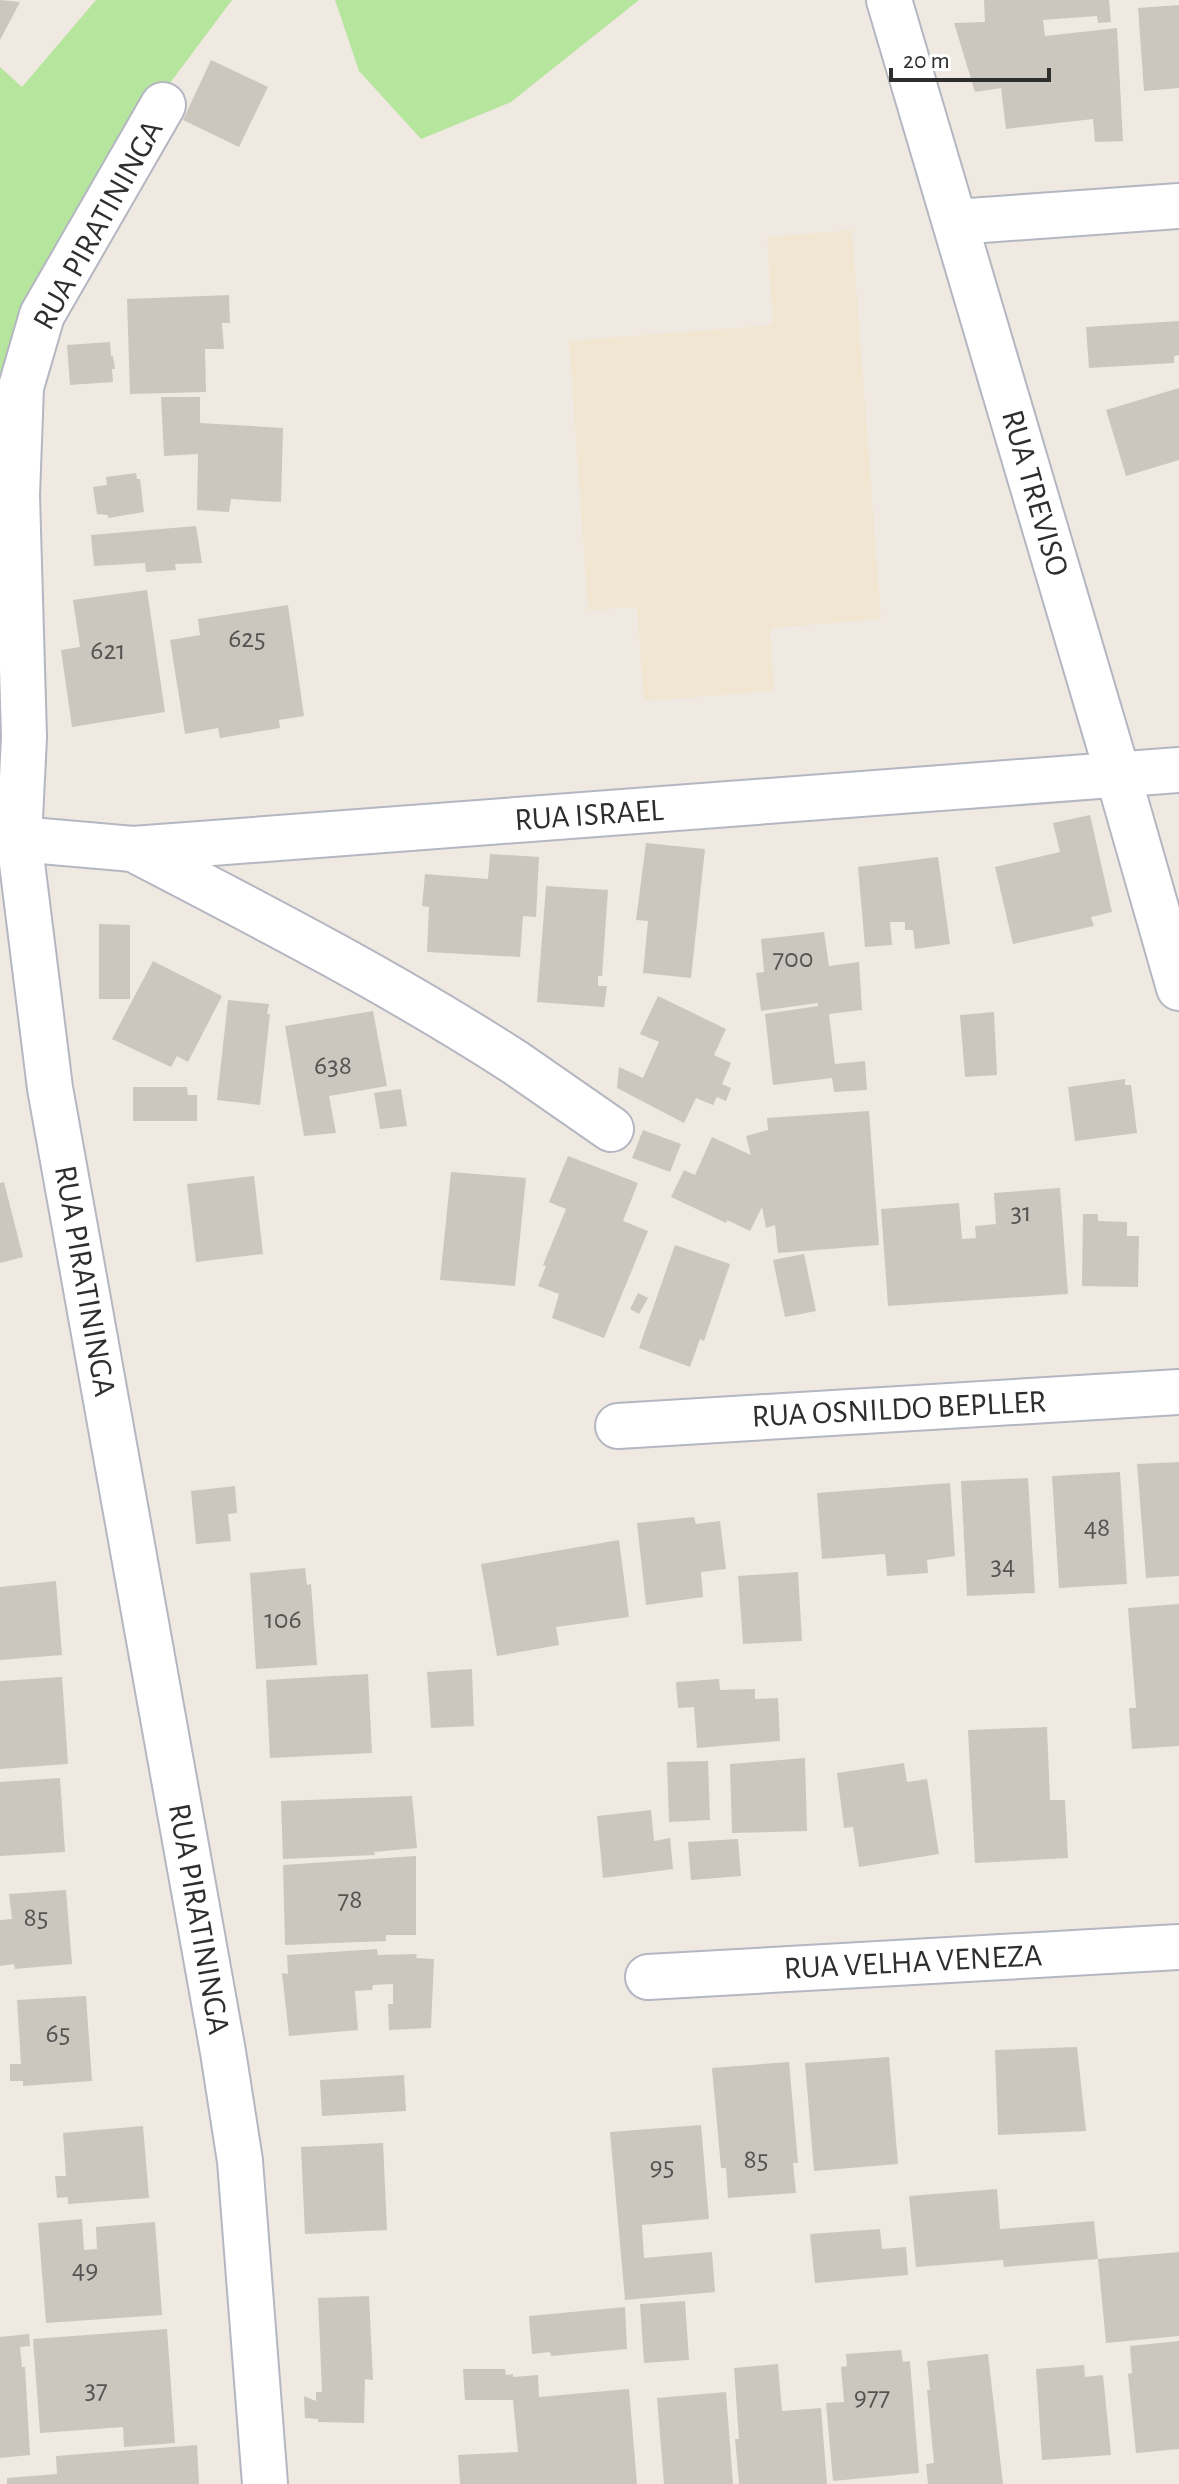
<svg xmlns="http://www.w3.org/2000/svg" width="1179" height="2484" font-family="'Alegreya Sans',sans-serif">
  <rect width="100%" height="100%" fill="#efe9e1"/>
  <path fill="#f0e6d1" d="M 852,230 L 881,619 L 770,628 L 774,691 L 644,701 L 637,607 L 588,610 L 569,341 L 773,325 L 767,237 Z"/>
  <g fill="#b6e59e">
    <path d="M 96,0 L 232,0 L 155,103 L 26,318 L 13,719 L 0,715 L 0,67 L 22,87 Z"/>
    <path d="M 335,0 L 639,0 L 511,102 L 421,139 L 359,71 Z"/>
  </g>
  <g fill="#cbc7bf">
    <path d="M 0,0 L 20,2 L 0,40 Z"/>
    <path d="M 984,0 L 1109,0 L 1111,22 L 1098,23 L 1097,16 L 1043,20 L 1045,36 L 1117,28 L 1123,141 L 1095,142 L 1093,119 L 1006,129 L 1001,88 L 975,92 L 954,23 L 985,22 Z"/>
    <path d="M 1179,5 L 1179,88 L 1144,91 L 1138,8 Z"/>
    <path d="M 211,60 L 268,87 L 239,147 L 183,120 Z"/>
    <path d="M 229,295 L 230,323 L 222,323 L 224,349 L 205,349 L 206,392 L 130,394 L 127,299 Z"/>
    <path d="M 1179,321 L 1179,355 L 1174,356 L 1174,363 L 1089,368 L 1086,327 Z"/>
    <path d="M 110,342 L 111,356 L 113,356 L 115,369 L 112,369 L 113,382 L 70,385 L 67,345 Z"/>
    <path d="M 1179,388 L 1179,460 L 1126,476 L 1106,410 Z"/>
    <path d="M 161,397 L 200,397 L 200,423 L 283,428 L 281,502 L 231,499 L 229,512 L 197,510 L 198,454 L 164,456 Z"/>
    <path d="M 136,473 L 137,479 L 140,479 L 144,512 L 108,518 L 108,515 L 97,514 L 93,487 L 107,485 L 106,477 Z"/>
    <path d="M 196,526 L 202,563 L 175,564 L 176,570 L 146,572 L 145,563 L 94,566 L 91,535 Z"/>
    <path d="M 147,590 L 165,712 L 72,727 L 61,650 L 80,647 L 73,600 Z"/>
    <path d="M 288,605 L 304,716 L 279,720 L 280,728 L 220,738 L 218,728 L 185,734 L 170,640 L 200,635 L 198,619 Z"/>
    <path d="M 1090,815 L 1112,912 L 1091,917 L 1094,926 L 1013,944 L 995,867 L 1060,852 L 1053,823 Z"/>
    <path d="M 646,843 L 705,849 L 691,978 L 643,973 L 648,921 L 636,920 Z"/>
    <path d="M 490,854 L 539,857 L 536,917 L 523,916 L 520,957 L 427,952 L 429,907 L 422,906 L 425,874 L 488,879 Z"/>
    <path d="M 938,857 L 950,944 L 915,949 L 913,930 L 905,930 L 905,922 L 890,922 L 892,945 L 865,947 L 858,867 Z"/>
    <path d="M 546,886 L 608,890 L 602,976 L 598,976 L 598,986 L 607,986 L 604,1007 L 537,1002 Z"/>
    <path d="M 99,924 L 130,925 L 130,999 L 99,999 Z"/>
    <path d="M 824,932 L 829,966 L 859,962 L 862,1010 L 829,1014 L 835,1064 L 865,1061 L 867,1090 L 834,1092 L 832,1078 L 773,1085 L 765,1014 L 818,1006 L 818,1003 L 761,1011 L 756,973 L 764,972 L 761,939 Z"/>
    <path d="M 153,961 L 222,996 L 188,1062 L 177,1056 L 171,1067 L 112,1039 Z"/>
    <path d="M 658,996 L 726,1029 L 714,1055 L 731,1063 L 722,1084 L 731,1088 L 726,1101 L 717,1097 L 713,1105 L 696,1098 L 684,1123 L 617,1088 L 619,1067 L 643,1078 L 659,1042 L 640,1034 Z"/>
    <path d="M 228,1000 L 269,1004 L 267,1014 L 270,1014 L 260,1105 L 217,1100 Z"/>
    <path d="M 373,1011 L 387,1086 L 329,1096 L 336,1133 L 304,1136 L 285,1026 Z"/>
    <path d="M 994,1012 L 997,1075 L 965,1077 L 960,1015 Z"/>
    <path d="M 1125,1079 L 1125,1085 L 1131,1085 L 1137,1133 L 1075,1141 L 1068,1087 Z"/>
    <path d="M 133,1087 L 187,1087 L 188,1095 L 197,1095 L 197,1121 L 133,1121 Z"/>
    <path d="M 401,1089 L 407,1126 L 380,1129 L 374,1093 Z"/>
    <path d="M 869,1111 L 879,1245 L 778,1253 L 775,1225 L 766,1228 L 762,1207 L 750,1231 L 727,1220 L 726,1223 L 671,1197 L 684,1170 L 695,1175 L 712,1137 L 751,1155 L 746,1136 L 768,1130 L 767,1118 Z"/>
    <path d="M 643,1130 L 681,1144 L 670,1172 L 632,1158 Z"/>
    <path d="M 568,1156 L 638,1183 L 623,1221 L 648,1231 L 604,1338 L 552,1318 L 559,1294 L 538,1286 L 546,1266 L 543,1265 L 566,1209 L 549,1202 Z"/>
    <path d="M 451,1172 L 526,1178 L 515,1286 L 440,1280 Z"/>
    <path d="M 254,1176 L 263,1254 L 196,1262 L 187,1184 Z"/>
    <path d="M 4,1182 L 23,1257 L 0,1263 L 0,1183 Z"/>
    <path d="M 1060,1188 L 1068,1294 L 888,1306 L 881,1209 L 959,1203 L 962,1239 L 976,1238 L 975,1226 L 996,1224 L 994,1193 Z"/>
    <path d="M 1083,1214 L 1098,1214 L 1098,1221 L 1127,1222 L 1127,1236 L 1139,1236 L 1138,1287 L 1082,1286 Z"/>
    <path d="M 675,1245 L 730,1264 L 704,1341 L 700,1339 L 690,1367 L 639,1348 Z"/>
    <path d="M 804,1254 L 816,1311 L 785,1317 L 773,1260 Z"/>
    <path d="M 638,1293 L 648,1298 L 639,1314 L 630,1309 Z"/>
    <path d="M 1179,1462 L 1179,1576 L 1146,1578 L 1137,1464 Z"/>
    <path d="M 1120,1472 L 1127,1584 L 1059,1588 L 1052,1476 Z"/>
    <path d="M 1028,1478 L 1035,1593 L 967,1596 L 961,1481 Z"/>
    <path d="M 950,1483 L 955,1556 L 927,1560 L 928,1573 L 887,1576 L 885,1554 L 822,1559 L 817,1493 Z"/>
    <path d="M 235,1486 L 237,1513 L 228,1514 L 231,1541 L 196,1544 L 191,1491 Z"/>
    <path d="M 694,1517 L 696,1524 L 720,1521 L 726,1569 L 701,1572 L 703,1597 L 646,1605 L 637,1523 Z"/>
    <path d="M 619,1540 L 629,1617 L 556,1627 L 559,1645 L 497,1656 L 481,1564 Z"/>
    <path d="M 305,1568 L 307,1585 L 311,1584 L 317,1665 L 256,1669 L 250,1573 Z"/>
    <path d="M 798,1572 L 802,1641 L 743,1644 L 738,1576 Z"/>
    <path d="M 56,1581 L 62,1655 L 0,1660 L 0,1587 Z"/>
    <path d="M 1179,1604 L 1179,1746 L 1132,1749 L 1129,1708 L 1136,1708 L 1128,1608 Z"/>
    <path d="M 472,1669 L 474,1726 L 431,1728 L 427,1672 Z"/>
    <path d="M 368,1674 L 372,1753 L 270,1758 L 266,1680 Z"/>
    <path d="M 62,1677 L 68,1764 L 0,1769 L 0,1681 Z"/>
    <path d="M 719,1679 L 720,1690 L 755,1689 L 755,1699 L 778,1698 L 780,1741 L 697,1748 L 694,1707 L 678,1708 L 676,1682 Z"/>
    <path d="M 1047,1727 L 1050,1800 L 1065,1800 L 1068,1858 L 975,1863 L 968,1730 Z"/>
    <path d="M 805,1758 L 807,1831 L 732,1833 L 730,1764 Z"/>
    <path d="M 708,1761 L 710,1820 L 669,1822 L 667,1762 Z"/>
    <path d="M 904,1763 L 907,1782 L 927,1779 L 939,1854 L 859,1867 L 853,1827 L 844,1828 L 837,1773 Z"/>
    <path d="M 60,1778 L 65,1852 L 0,1856 L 0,1782 Z"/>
    <path d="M 412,1796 L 417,1848 L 374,1852 L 375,1855 L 283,1859 L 281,1801 Z"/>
    <path d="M 651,1810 L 654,1841 L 670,1838 L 673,1869 L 603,1878 L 597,1816 Z"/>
    <path d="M 738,1839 L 741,1876 L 691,1880 L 688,1842 Z"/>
    <path d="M 416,1856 L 416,1935 L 386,1935 L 386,1941 L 285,1945 L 283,1865 Z"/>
    <path d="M 66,1890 L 72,1964 L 15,1969 L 14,1964 L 0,1966 L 0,1920 L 12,1919 L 9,1894 Z"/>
    <path d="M 377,1949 L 378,1955 L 417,1954 L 416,1958 L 434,1959 L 431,2028 L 389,2030 L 388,2004 L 393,2004 L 393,1984 L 373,1985 L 372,1990 L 355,1991 L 358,2030 L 289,2036 L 282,1973 L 288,1974 L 287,1955 Z"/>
    <path d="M 86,1996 L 92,2081 L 23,2086 L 23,2081 L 10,2081 L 10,2064 L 21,2064 L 17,2000 Z"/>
    <path d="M 1077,2047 L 1086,2131 L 998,2135 L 995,2050 Z"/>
    <path d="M 889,2057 L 898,2164 L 814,2171 L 805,2063 Z"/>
    <path d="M 789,2062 L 798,2163 L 793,2163 L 796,2193 L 728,2198 L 726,2168 L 721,2168 L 712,2068 Z"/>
    <path d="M 404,2075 L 406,2111 L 322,2116 L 320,2080 Z"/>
    <path d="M 701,2125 L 709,2219 L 642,2225 L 644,2258 L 712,2252 L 715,2292 L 625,2300 L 610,2132 Z"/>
    <path d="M 143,2126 L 149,2198 L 68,2204 L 68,2197 L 57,2198 L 55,2176 L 66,2176 L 63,2133 Z"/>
    <path d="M 383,2143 L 387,2230 L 305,2234 L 301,2147 Z"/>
    <path d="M 997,2189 L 1000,2229 L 1094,2221 L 1098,2259 L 1004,2267 L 1003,2260 L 916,2267 L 909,2196 Z"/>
    <path d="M 82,2219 L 84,2250 L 97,2249 L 96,2227 L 155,2222 L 162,2315 L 46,2323 L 38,2223 Z"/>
    <path d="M 880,2229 L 882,2249 L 906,2247 L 908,2275 L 815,2283 L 810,2234 Z"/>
    <path d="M 1179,2252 L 1179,2336 L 1106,2343 L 1098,2259 Z"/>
    <path d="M 369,2296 L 373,2380 L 365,2379 L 364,2423 L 318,2422 L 318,2419 L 305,2418 L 304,2396 L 316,2401 L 316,2392 L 322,2392 L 318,2298 Z"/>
    <path d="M 685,2301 L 689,2360 L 644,2363 L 640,2304 Z"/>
    <path d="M 625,2307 L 627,2349 L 551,2356 L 550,2352 L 532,2354 L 529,2316 Z"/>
    <path d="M 167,2329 L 175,2443 L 124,2447 L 123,2427 L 40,2433 L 33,2339 Z"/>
    <path d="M 29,2334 L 30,2346 L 20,2347 L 22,2367 L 25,2367 L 30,2455 L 0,2458 L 0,2337 Z"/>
    <path d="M 1179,2341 L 1179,2449 L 1136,2453 L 1128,2374 L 1132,2373 L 1130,2346 Z"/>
    <path d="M 901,2350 L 903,2362 L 910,2361 L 919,2473 L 833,2481 L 826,2403 L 844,2402 L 841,2367 L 847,2366 L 846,2354 Z"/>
    <path d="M 988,2354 L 1003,2484 L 928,2484 L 926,2464 L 934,2463 L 927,2390 L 930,2390 L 927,2361 Z"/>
    <path d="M 778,2364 L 782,2411 L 821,2408 L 827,2484 L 739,2484 L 735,2439 L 739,2439 L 734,2368 Z"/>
    <path d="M 1084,2365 L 1085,2377 L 1103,2375 L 1111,2455 L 1042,2460 L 1036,2369 Z"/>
    <path d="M 463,2369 L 505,2369 L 506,2375 L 513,2374 L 513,2377 L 538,2375 L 539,2397 L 629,2389 L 637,2484 L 460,2484 L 458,2455 L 518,2452 L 513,2400 L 465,2400 Z"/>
    <path d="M 726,2392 L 733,2484 L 664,2484 L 657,2398 Z"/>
    <path d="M 197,2445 L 199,2484 L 7,2484 L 7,2478 L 57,2474 L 56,2456 Z"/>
  </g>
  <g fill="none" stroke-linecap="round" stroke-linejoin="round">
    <g stroke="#b4b7c1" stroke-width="48">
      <g id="minor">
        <path d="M 889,0 L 1118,775 L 1179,988"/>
        <path d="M 163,105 L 42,315 L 21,387 L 17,495 L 24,737 L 19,839 L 50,1088 L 223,2052 L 240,2161 L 265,2484"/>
        <path d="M 955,222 L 1179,206"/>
        <path d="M 0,835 L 19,839 L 133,849 L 1179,770"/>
        <path d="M 133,849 C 262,916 394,984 516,1063 C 548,1085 579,1107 611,1129"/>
        <path d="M 618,1426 L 1179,1392"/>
        <path d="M 648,1977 L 1179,1947"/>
      </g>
    </g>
    <use href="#minor" stroke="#fff" stroke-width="44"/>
  </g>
  <g text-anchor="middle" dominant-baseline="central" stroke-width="6" stroke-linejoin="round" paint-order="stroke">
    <g font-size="28" fill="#555452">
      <text x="247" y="639">625</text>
      <text x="108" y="651">621</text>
      <text x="793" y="959">700</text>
      <text x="333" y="1066">638</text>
      <text x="1021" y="1213">31</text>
      <text x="1097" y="1528">48</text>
      <text x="1003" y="1566">34</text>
      <text x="283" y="1620">106</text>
      <text x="350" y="1900">78</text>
      <text x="36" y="1918">85</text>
      <text x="58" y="2034">65</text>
      <text x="756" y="2160">85</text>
      <text x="662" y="2167">95</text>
      <text x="85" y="2270">49</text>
      <text x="96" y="2390">37</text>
      <text x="872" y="2397">977</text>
    </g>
    <g font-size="32" fill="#2e2e2e" stroke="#fff">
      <text transform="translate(98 225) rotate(-61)">RUA PIRATININGA</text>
      <text transform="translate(1035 493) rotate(74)">RUA TREVISO</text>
      <text transform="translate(589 815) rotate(-4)">RUA ISRAEL</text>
      <text transform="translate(85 1281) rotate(80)">RUA PIRATININGA</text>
      <text transform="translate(899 1409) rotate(-3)">RUA OSNILDO BEPLLER</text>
      <text transform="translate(199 1919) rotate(80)">RUA PIRATININGA</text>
      <text transform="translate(913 1962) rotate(-3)">RUA VELHA VENEZA</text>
    </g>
  </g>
  <path d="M891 68v12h158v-12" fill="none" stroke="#2e2e2e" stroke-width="4"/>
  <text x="903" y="68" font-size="24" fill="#2e2e2e" stroke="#ffffff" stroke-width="6" paint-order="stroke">20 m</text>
</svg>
